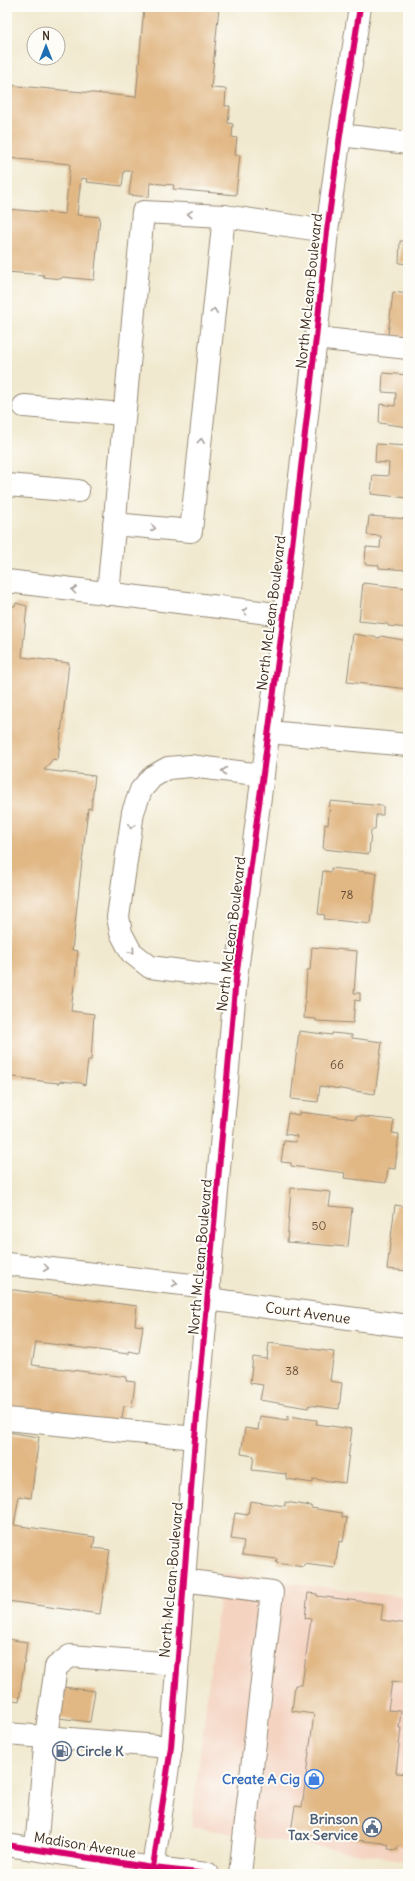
<svg xmlns="http://www.w3.org/2000/svg" width="415" height="1881" font-family="Delius,sans-serif">
  <rect width="100%" height="100%" fill="#fdfcf7"/>
  <filter id="ink" filterUnits="userSpaceOnUse"><feTurbulence type="fractalNoise" baseFrequency=".025" numOctaves="2"/><feDisplacementMap in="SourceGraphic" scale="8" xChannelSelector="R" yChannelSelector="G"/><feConvolveMatrix kernelMatrix="1 2 1 2 8 2 1 2 1" color-interpolation-filters="sRGB"/></filter>
  <filter id="wash" filterUnits="userSpaceOnUse"><feTurbulence type="fractalNoise" baseFrequency=".012" numOctaves="4" result="noise"/><feDisplacementMap in="SourceGraphic" scale="16" xChannelSelector="R" yChannelSelector="G"/><feGaussianBlur stdDeviation="0.9" result="paint"/><feColorMatrix in="noise" values="0 0 0 0 0 0 0 0 0 0 0 0 0 0 0 0 0 1.4 0 .05"/><feComposite in="paint" operator="in"/></filter>
  <g filter="url(#wash)">
    <rect width="100%" height="100%" fill="#f1e9cf"/>
    <path fill="#f4d3c1" d="M 222,1574 L 408,1598 L 408,1861 L 191,1827 Z"/>
    <g id="blocks">
      <g fill="#e1b784">
        <path d="M 144,7 L 219,7 L 211,88 L 226,89 L 225,106 L 230,106 L 228,123 L 233,124 L 232,137 L 237,138 L 235,155 L 240,155 L 236,195 L 173,189 L 174,185 L 150,183 L 149,197 L 129,195 L 132,171 L 124,171 L 122,186 L 86,182 L 87,179 L 81,178 L 77,215 L 100,217 L 94,280 L 62,277 L 61,279 L 43,277 L 44,275 L 7,272 L 7,209 L 65,214 L 70,164 L 7,158 L 8,85 L 136,97 Z"/>
        <path d="M 400,241 L 408,241 L 408,264 L 399,263 Z"/>
        <path d="M 393,292 L 408,294 L 408,339 L 388,335 Z"/>
        <path d="M 383,373 L 408,375 L 408,427 L 379,423 L 380,404 L 395,406 L 396,393 L 382,392 Z"/>
        <path d="M 376,444 L 408,446 L 408,498 L 371,494 L 373,475 L 388,476 L 389,463 L 375,462 Z"/>
        <path d="M 369,516 L 408,519 L 408,570 L 379,568 L 379,565 L 365,564 L 366,547 L 380,548 L 381,536 L 367,535 Z"/>
        <path d="M 363,583 L 408,588 L 408,628 L 388,626 L 388,624 L 359,621 Z"/>
        <path d="M 16,603 L 27,606 L 22,657 L 69,663 L 58,760 L 53,759 L 44,770 L 95,776 L 91,809 L 88,808 L 72,950 L 78,951 L 71,1011 L 94,1014 L 91,1060 L 88,1060 L 85,1085 L 81,1083 L 60,1081 L 60,1083 L 48,1082 L 7,1076 L 7,606 L 15,606 Z"/>
        <path d="M 353,634 L 380,638 L 381,636 L 408,641 L 408,689 L 347,682 Z"/>
        <path d="M 330,801 L 383,806 L 383,815 L 376,815 L 375,830 L 371,830 L 369,854 L 323,849 L 325,824 L 328,825 Z"/>
        <path d="M 331,868 L 377,873 L 371,924 L 324,919 L 325,915 L 318,914 L 323,871 L 331,872 Z"/>
        <path d="M 312,947 L 357,951 L 354,993 L 360,993 L 360,1001 L 355,1000 L 353,1023 L 316,1021 L 316,1019 L 304,1018 L 307,970 L 310,970 Z"/>
        <path d="M 299,1031 L 332,1035 L 332,1033 L 352,1035 L 352,1038 L 382,1042 L 375,1094 L 320,1086 L 318,1102 L 291,1099 Z"/>
        <path d="M 299,1112 L 356,1119 L 356,1116 L 394,1120 L 392,1133 L 399,1134 L 395,1169 L 388,1168 L 386,1183 L 344,1178 L 345,1173 L 291,1166 L 291,1163 L 281,1162 L 284,1141 L 296,1142 L 297,1136 L 285,1134 L 288,1113 L 299,1115 Z"/>
        <path d="M 291,1188 L 331,1192 L 329,1206 L 352,1208 L 348,1247 L 287,1242 Z"/>
        <path d="M 395,1205 L 408,1207 L 408,1271 L 387,1269 Z"/>
        <path d="M 7,1289 L 137,1306 L 135,1325 L 143,1326 L 139,1353 L 129,1351 L 129,1354 L 36,1342 L 32,1365 L 127,1377 L 126,1381 L 135,1382 L 132,1407 L 124,1406 L 121,1424 L 7,1410 Z"/>
        <path d="M 269,1343 L 334,1352 L 330,1381 L 342,1383 L 339,1409 L 309,1405 L 308,1408 L 260,1400 L 263,1385 L 250,1383 L 253,1357 L 267,1359 Z"/>
        <path d="M 260,1416 L 288,1420 L 288,1416 L 317,1420 L 316,1424 L 352,1429 L 345,1483 L 313,1479 L 313,1483 L 286,1479 L 286,1474 L 252,1470 L 254,1456 L 241,1454 L 245,1428 L 258,1430 Z"/>
        <path d="M 7,1432 L 39,1437 L 31,1498 L 19,1496 L 14,1525 L 95,1537 L 93,1548 L 110,1550 L 100,1614 L 7,1601 Z"/>
        <path d="M 250,1501 L 285,1506 L 285,1502 L 311,1506 L 311,1508 L 342,1513 L 342,1517 L 347,1518 L 343,1542 L 339,1541 L 335,1568 L 304,1564 L 304,1567 L 276,1563 L 277,1559 L 242,1555 L 244,1541 L 231,1539 L 235,1513 L 248,1515 Z"/>
        <path d="M 308,1593 L 317,1594 L 317,1596 L 383,1604 L 381,1620 L 408,1624 L 408,1683 L 392,1681 L 388,1710 L 401,1711 L 399,1728 L 401,1728 L 396,1773 L 408,1774 L 407,1847 L 398,1846 L 397,1850 L 388,1849 L 389,1845 L 382,1843 L 291,1832 L 295,1806 L 302,1807 L 314,1714 L 292,1711 L 295,1685 L 302,1685 L 311,1619 L 305,1618 Z"/>
        <path d="M 7,1639 L 27,1642 L 19,1701 L 7,1699 Z"/>
        <path d="M 63,1687 L 95,1691 L 90,1722 L 59,1718 Z"/>
      </g>
    </g>
  </g>
  <g filter="url(#ink)">
    <use href="#blocks" fill-opacity="0" stroke="#968a76" stroke-width="1"/>
    <g fill="none" stroke-linecap="round" stroke-linejoin="round">
      <g stroke="#968a76" stroke-width="24">
        <g id="minor">
          <path d="M 340,135 L 408,143"/>
          <path d="M 224,216 L 327,231"/>
          <path d="M 316,338 L 408,348"/>
          <path d="M 24,406 L 124,414"/>
          <path d="M 7,485 L 78,491"/>
          <path d="M 7,581 L 284,615"/>
          <path d="M 108,594 L 143,212 L 224,216 L 191,531 L 114,524"/>
          <path d="M 269,732 L 408,745"/>
          <path d="M 236,978 L 150,967 L 131,952 L 121,933 L 118,917 L 133,812 L 141,790 L 152,777 L 168,768 L 190,766 L 263,775"/>
          <path d="M 7,1264 L 209,1287"/>
          <path d="M 208,1299 L 408,1326"/>
          <path d="M 7,1419 L 195,1438"/>
          <path d="M 183,1580 L 272,1592 L 240,1874"/>
          <path d="M 7,1734 L 171,1747"/>
          <path d="M 7,1845 L 153,1868 L 208,1874"/>
          <path d="M 36,1849 L 46,1736 L 56,1667 L 70,1656 L 176,1664"/>
        </g>
      </g>
      <g stroke="#968a76" stroke-width="24">
        <path id="major" d="M 152,1874 L 171,1747 L 195,1438 L 236,978 L 284,615 L 316,338 L 327,231 L 340,135 L 360,7"/>
      </g>
      <use href="#minor" stroke="#fff" stroke-width="22"/>
      <use href="#major" stroke="#fff" stroke-width="22"/>
      <g stroke="#fdfcf7" stroke-width="8">
        <g id="cycleway">
          <path d="M 7,1845 L 153,1868 L 208,1874"/>
          <path d="M 152,1874 L 171,1747 L 195,1438 L 236,978 L 284,615 L 316,338 L 327,231 L 340,135 L 360,7"/>
        </g>
      </g>
      <use href="#cycleway" stroke="#d6006c" stroke-width="6"/>
    </g>
    <defs><path id="oneway-chevron" d="M-2-3.5L2.5 0L-2 3.5" fill="none" stroke-width="1.6" stroke-linecap="round" stroke-linejoin="round"/></defs>
    <g stroke="#a79f9a">
      <use href="#oneway-chevron" transform="translate(190 214) rotate(-177)"/>
      <use href="#oneway-chevron" transform="translate(214 311) rotate(-84)"/>
      <use href="#oneway-chevron" transform="translate(201 441) rotate(-84)"/>
      <use href="#oneway-chevron" transform="translate(153 528) rotate(5)"/>
      <use href="#oneway-chevron" transform="translate(74 590) rotate(-173)"/>
      <use href="#oneway-chevron" transform="translate(245 611) rotate(-173)"/>
      <use href="#oneway-chevron" transform="translate(224 771) rotate(-173)"/>
      <use href="#oneway-chevron" transform="translate(131 826) rotate(98)"/>
      <use href="#oneway-chevron" transform="translate(132 951) rotate(48)"/>
      <use href="#oneway-chevron" transform="translate(46 1268) rotate(7)"/>
      <use href="#oneway-chevron" transform="translate(175 1283) rotate(7)"/>
    </g>
  </g>
  <defs>
    <g id="fuel-ring" transform="scale(1)"><circle r="9.5" fill="#fdfcf7" stroke="#5c6f8a" stroke-width="1.5"/><path d="M-5.5-6h7V0h2V4h1.3V-2.5L3-4.5l.8-.8L6-3V5H2.5V1h-1V6h-7ZM-4.2-4.7v3.2H.2V-4.7Z" fill="#5c6f8a"/></g>
    <g id="shop-ring" transform="scale(1)"><circle r="9.5" fill="#fdfcf7" stroke="#3f7fe0" stroke-width="1.5"/><path d="M-5-2.5h2.3a2.7 3.5 0 0 1 5.4 0H5L5.5 6h-11ZM-1.5-2.5h3a1.5 2.3 0 0 0-3 0Z" fill="#3f7fe0"/></g>
    <g id="civic-ring" transform="scale(1)"><circle r="9.5" fill="#fdfcf7" stroke="#5c6f8a" stroke-width="1.5"/><path d="M-.6-6.5H3V-4.5H.6V-3L4-1V1h2V6H-6V1h2V-1L-.6-3ZM-1.2 2.5V6h2.4V2.5Z" fill="#5c6f8a"/></g>
  </defs>
  <g fill-rule="evenodd">
    <use href="#fuel-ring" x="62" y="1751"/>
    <use href="#shop-ring" x="314" y="1779"/>
    <use href="#civic-ring" x="372" y="1827"/>
  </g>
  <g text-anchor="middle" dominant-baseline="central" stroke-width="4" stroke-linejoin="round" paint-order="stroke">
    <g font-size="12" fill="#644d38">
      <text x="347" y="894">78</text>
      <text x="337" y="1064">66</text>
      <text x="319" y="1225">50</text>
      <text x="292" y="1370">38</text>
    </g>
    <g font-size="14" fill="#3b2a1e" stroke="#fdfcf7">
      <text transform="translate(309 291) rotate(-84)">North McLean Boulevard</text>
      <text transform="translate(271 613) rotate(-83)">North McLean Boulevard</text>
      <text transform="translate(231 934) rotate(-83)">North McLean Boulevard</text>
      <text transform="translate(200 1257) rotate(-85)">North McLean Boulevard</text>
      <text transform="translate(308 1313) rotate(8)">Court Avenue</text>
      <text transform="translate(171 1580) rotate(-85)">North McLean Boulevard</text>
      <text transform="translate(85 1845) rotate(9)">Madison Avenue</text>
    </g>
    <g font-size="14" font-weight="bold" fill="#4e5e75" stroke="#fdfcf7" text-anchor="start">
      <text x="76" y="1751">Circle K</text>
      <text x="358" y="1819" text-anchor="end">Brinson<tspan x="358" dy="16">Tax Service</tspan></text>
    </g>
    <g font-size="14" font-weight="bold" fill="#366cbe" stroke="#fdfcf7" text-anchor="end">
      <text x="300" y="1779">Create A Cig</text>
    </g>
  </g>
  <rect width="415" height="1881" fill="none" stroke="#fdfcf7" stroke-width="24"/>
  <g transform="translate(46 46)"><circle r="19" fill="#fdfcf7" stroke="#afa8a0"/>
  <path d="M0-3L7 15L0 10L-7 15Z" fill="#1f6fb2"/>
  <text y="-6" font-size="11" font-weight="bold" text-anchor="middle" fill="#3b2a1e">N</text>
  </g>
</svg>
